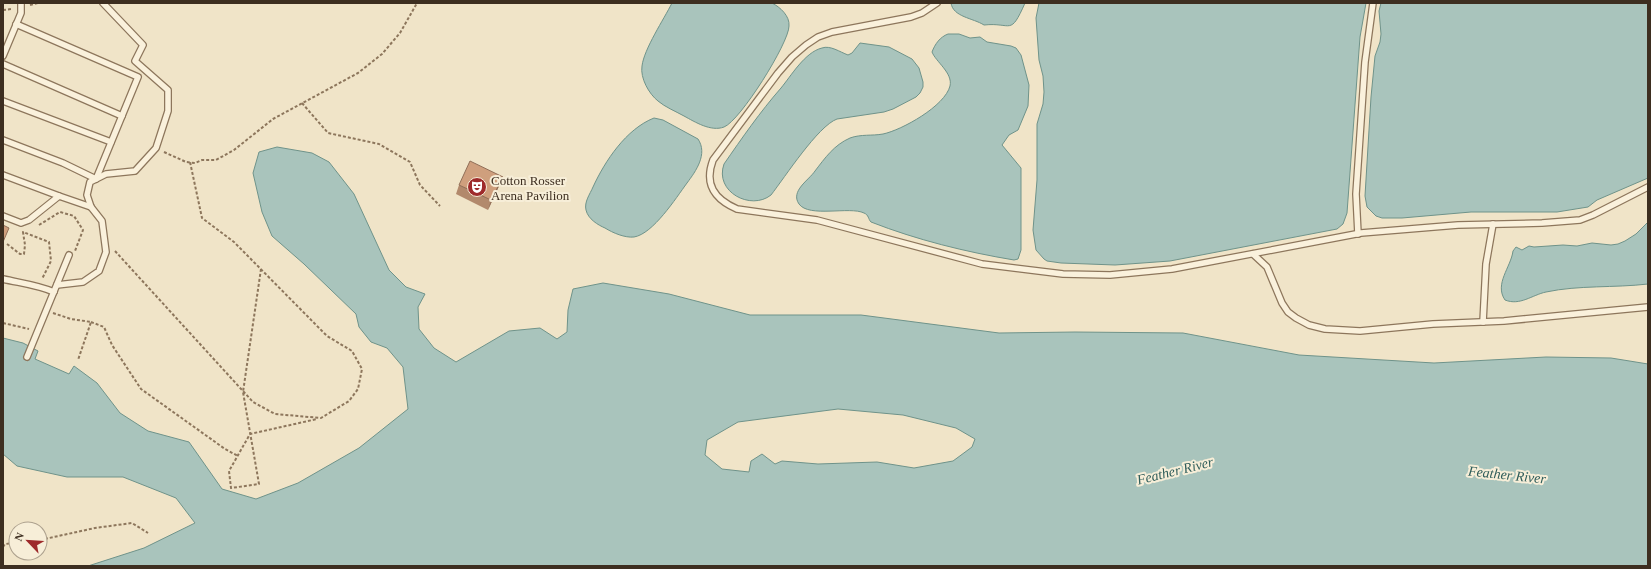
<svg xmlns="http://www.w3.org/2000/svg" width="1651" height="569" font-family="'Times New Roman',serif">
  <rect width="100%" height="100%" fill="#f0e4c8"/>
  <g fill="#a9c4bc" stroke="#6f938a" fill-rule="evenodd">
    <path d="M 672,3 L 772,3 C 780,7 790,16 789,26 C 789,43 740,121 724,127 C 711,132 695,122 684,116 C 675,111 665,107 658,101 C 649,94 640,78 642,66 C 644,49 664,19 672,3 Z"/>
    <path d="M 951,3 L 1025,3 C 1010,37 1012,22 984,25 C 973,18 953,17 951,3 Z"/>
    <path d="M 1039,3 L 1366,3 L 1360,37 L 1347,213 L 1343,224 L 1337,229 L 1170,261 L 1115,265 L 1061,263 L 1047,261 L 1044,259 L 1036,250 L 1033,230 L 1037,180 L 1037,124 L 1043,104 L 1044,92 L 1043,76 L 1039,60 L 1036,18 Z"/>
    <path d="M 1381,3 L 1648,3 L 1648,178 L 1597,200 L 1588,207 L 1557,212 L 1471,212 L 1402,218 L 1382,218 L 1376,216 L 1367,207 L 1365,196 L 1371,97 L 1375,56 L 1380,42 L 1381,34 L 1379,11 Z"/>
    <path d="M 948,34 L 959,34 L 970,38 L 980,37 L 987,42 L 1011,46 L 1016,48 L 1021,55 L 1029,85 L 1028,106 L 1018,130 L 1009,135 L 1002,145 L 1021,168 L 1021,250 L 1018,259 L 1014,260 C 966,252 917,240 871,222 C 868,219 869,215 864,213 C 850,206 809,218 799,204 C 790,191 809,180 815,171 C 825,158 834,145 850,138 C 861,134 872,136 883,134 C 902,130 945,106 950,86 C 953,73 936,62 932,52 C 935,44 940,37 948,34 Z"/>
    <path d="M 860,43 L 889,47 L 912,59 L 919,68 L 923,82 L 923,87 L 920,93 L 916,97 L 893,109 L 884,112 L 837,119 C 818,126 785,177 771,195 C 751,211 714,192 724,164 C 742,138 760,112 781,88 C 791,76 805,52 822,48 C 830,45 840,52 848,55 L 852,53 Z"/>
    <path d="M 654,118 L 663,120 L 698,139 C 708,154 696,171 687,183 C 676,198 653,234 634,237 C 625,238 613,233 605,228 C 598,225 588,219 586,210 C 584,202 590,194 593,187 C 605,161 626,129 654,118 Z"/>
    <path d="M 277,147 L 312,153 L 329,162 L 354,194 L 389,270 L 406,287 L 425,294 L 418,307 L 419,329 L 434,348 L 456,362 L 509,331 L 540,328 L 557,339 L 567,332 L 568,310 L 573,289 L 603,283 L 669,294 L 750,315 L 861,315 L 999,333 L 1075,332 L 1183,333 L 1299,355 L 1434,363 L 1546,357 L 1611,358 L 1648,364 L 1648,566 L 88,566 L 144,548 L 195,523 L 176,498 L 123,477 L 67,477 L 17,466 L 3,454 L 3,338 L 23,343 L 38,351 L 35,359 L 69,374 L 74,366 L 97,383 L 120,413 L 148,431 L 189,442 L 222,489 L 256,499 L 298,483 L 359,448 L 408,409 L 403,367 L 387,348 L 371,342 L 359,327 L 356,314 L 304,264 L 272,236 L 262,212 L 253,173 L 259,152 ZM 838,409 L 903,415 L 956,428 L 975,439 L 972,447 L 953,461 L 914,468 L 877,462 L 818,464 L 782,461 L 775,464 L 762,454 L 751,461 L 749,472 L 722,469 L 705,455 L 707,440 L 738,422 Z"/>
    <path d="M 1648,222 L 1648,284 C 1614,288 1579,285 1546,292 C 1532,295 1520,306 1505,300 C 1494,284 1511,267 1513,251 L 1516,247 L 1522,250 L 1529,246 L 1534,247 L 1563,245 L 1577,246 L 1592,243 L 1611,245 L 1618,244 L 1625,241 L 1636,234 Z"/>
  </g>
  <g fill="none" stroke-linecap="round" stroke-linejoin="round">
    <g stroke="#8d765c" stroke-width="8">
      <g id="lane">
        <path d="M 937,3 L 922,13 L 911,17 L 832,32 L 818,37 L 806,45 L 792,57 L 778,73 L 713,160 C 704,184 714,199 737,209 L 817,220 L 982,264 L 1063,274 L 1110,275 L 1172,269 L 1361,233 L 1458,225 L 1542,223 L 1580,220 L 1593,215 L 1648,187"/>
        <path d="M 3,56 L 21,13 L 21,3"/>
        <path d="M 3,64 L 122,116"/>
        <path d="M 3,101 L 111,142"/>
        <path d="M 3,140 L 63,163 L 96,179 L 138,77 L 16,24"/>
        <path d="M 3,175 L 59,196"/>
        <path d="M 3,216 L 21,223 L 29,220 L 59,196 L 91,207"/>
        <path d="M 1358,234 L 1356,194 L 1365,62 L 1373,3"/>
        <path d="M 1253,254 L 1267,267 L 1282,303 L 1288,312 L 1296,318 L 1309,325 L 1325,329 L 1360,331 L 1433,324 L 1504,321 L 1648,307"/>
        <path d="M 3,279 C 20,283 38,285 54,292"/>
        <path d="M 57,285 L 83,282 L 99,271 L 106,252 L 102,221 L 91,207 L 87,195 L 90,182 L 106,174 L 135,171 L 156,148 L 168,111 L 168,90 L 135,61 L 143,45 L 103,3"/>
        <path d="M 1483,322 L 1486,264 L 1493,224"/>
        <path d="M 27,357 L 69,255"/>
      </g>
    </g>
    <g stroke="#8d765c" stroke-width="2" stroke-dasharray="3 2" stroke-linecap="butt">
      <path d="M 30,5 L 38,3"/>
      <path d="M 3,10 L 12,9"/>
      <path d="M 302,103 L 328,133 L 379,144 L 410,162 L 420,185 L 440,206"/>
      <path d="M 164,152 L 186,162 L 195,163 L 202,160 L 216,160 L 234,150 L 273,119 L 358,73 L 382,54 L 400,33 L 417,3"/>
      <path d="M 39,225 L 60,212 L 74,216 L 83,230 L 75,251"/>
      <path d="M 7,244 L 20,254 L 24,254 L 25,245 L 23,232 L 49,242 L 51,261 L 42,279"/>
      <path d="M 115,251 L 253,402 L 275,414 L 321,418 L 349,401 L 358,389 L 362,369 L 352,351 L 327,336 L 234,242 L 202,218 L 190,162"/>
      <path d="M 261,269 L 243,392 L 259,484 L 231,488 L 229,471 L 250,434 L 317,419"/>
      <path d="M 53,313 L 71,319 L 91,322 L 78,360"/>
      <path d="M 91,322 L 104,327 L 112,345 L 141,389 L 225,449 L 238,456"/>
      <path d="M 3,323 L 29,329"/>
      <path d="M 40,540 L 95,528 L 132,523 L 148,533"/>
      <path d="M 3,547 L 5,544 L 16,543"/>
    </g>
    <use href="#lane" stroke="#faf1dc" stroke-width="5.5"/>
  </g>
  <path fill="#b2896c" d="M 503,177 L 499,186 L 488,210 L 456,194 L 459,185 Z"/>
  <path fill="#916f58" d="M 503,177 L 499,186 L 488,210 L 491,200 Z"/>
  <g fill="#cf9f7d" stroke="#916f58">
    <path d="M 470,161 L 503,177 L 491,200 L 459,185 Z"/>
    <path d="M 3,225 L 9,228 L 3,242 Z"/>
  </g>
  <defs>
    <g id="theatre-disc" transform="scale(1)"><circle r="9.5" fill="#9e2a2b" stroke="#f7eed8"/><path d="M-5-5.5Q0-4 5-5.5V0Q5 5 0 6Q-5 5-5 0ZM-3.3-2.5H-1v1.5H-3.3ZM1-2.5H3.3v1.5H1ZM-2.8 1Q0 5.5 2.8 1Z" fill="#fff"/></g>
  </defs>
  <g fill-rule="evenodd">
    <use href="#theatre-disc" x="477" y="187"/>
  </g>
  <g text-anchor="middle" dominant-baseline="central" stroke-width="4" stroke-linejoin="round" paint-order="stroke">
    <g font-size="13" fill="#3d2e20" stroke="#f7eed8" text-anchor="start">
      <text x="491" y="180">Cotton Rosser<tspan x="491" dy="15">Arena Pavilion</tspan></text>
    </g>
    <g font-size="14" font-style="italic" fill="#2f5d5a" stroke="#f7eed8">
      <text transform="translate(1175 471) rotate(-14)">Feather River</text>
      <text transform="translate(1507 475) rotate(6)">Feather River</text>
    </g>
  </g>
  <rect width="1651" height="569" fill="none" stroke="#3d2e20" stroke-width="8"/>
  <g transform="translate(28 541) rotate(295)"><circle r="19" fill="#f7eed8" stroke="#ada18e"/>
  <path d="M0-3L7 15L0 10L-7 15Z" fill="#9e2a2b"/>
  <text y="-6" font-size="11" font-weight="bold" text-anchor="middle" fill="#3d2e20">N</text>
  </g>
</svg>
